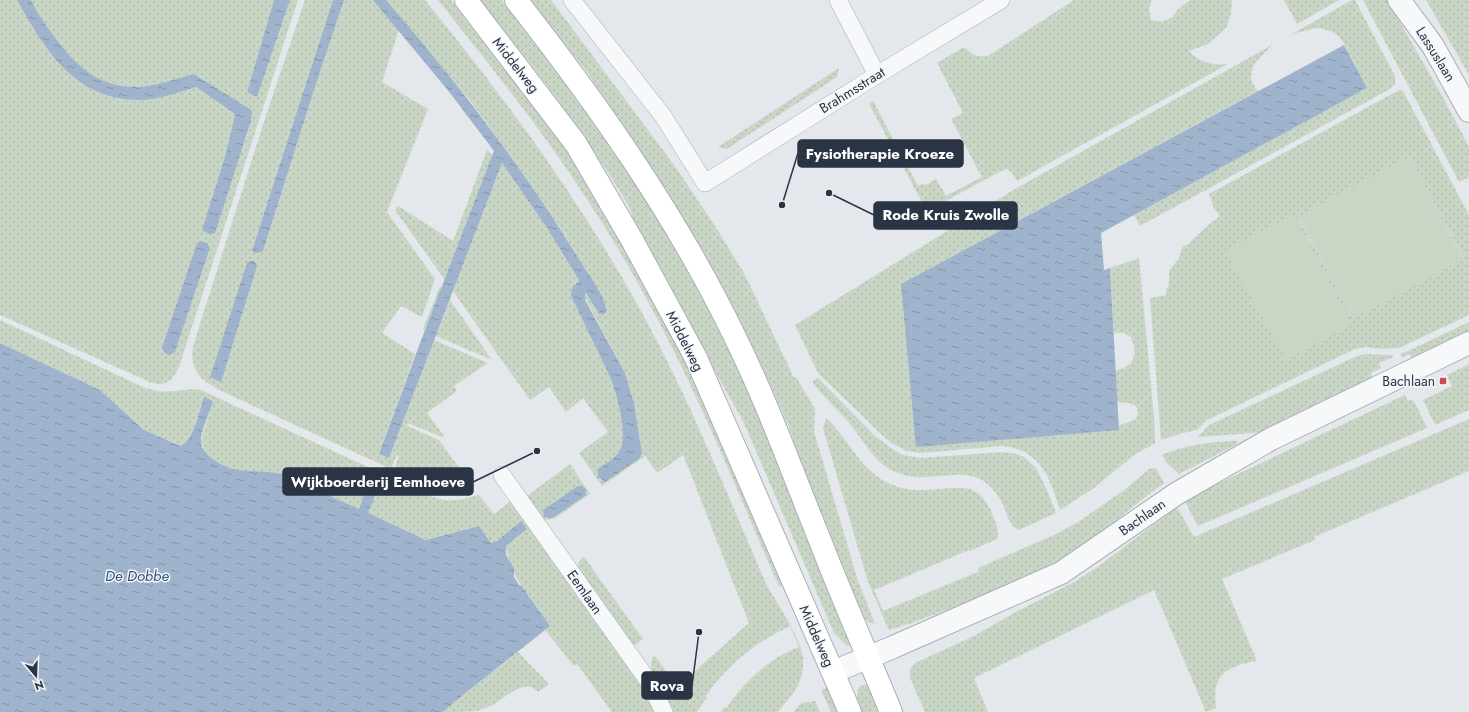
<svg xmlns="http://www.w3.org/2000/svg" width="1469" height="712" font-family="Jost,sans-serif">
  <defs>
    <pattern id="green-dots" width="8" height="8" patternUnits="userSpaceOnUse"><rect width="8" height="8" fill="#c9d6c5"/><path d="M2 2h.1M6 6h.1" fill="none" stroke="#adb8ab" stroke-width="1.8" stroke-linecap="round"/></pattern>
    <pattern id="water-ripples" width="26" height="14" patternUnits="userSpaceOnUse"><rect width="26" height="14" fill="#9fb4cc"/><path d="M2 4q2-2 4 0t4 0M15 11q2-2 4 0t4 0" fill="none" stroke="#8293a7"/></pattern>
  </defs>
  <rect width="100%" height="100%" fill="#e4e7ec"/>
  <g fill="url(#green-dots)" fill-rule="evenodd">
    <path d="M 0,0 L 17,0 L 44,45 L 95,91 L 118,98 L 140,100 L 157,97 L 196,87 L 235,114 L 225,157 L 237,163 C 240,153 256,118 250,109 L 194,74 C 175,79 154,87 134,87 C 95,86 76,64 54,36 C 45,24 37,13 31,0 L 274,0 L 247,92 L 257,97 L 290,0 L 298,0 L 179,367 C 173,379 167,387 152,383 L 0,315 ZM 209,246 L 210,248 L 175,352 L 162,349 L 172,320 Z"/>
    <path d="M 305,0 L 333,0 L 252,249 L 253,251 L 260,252 L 263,251 L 313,93 L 344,0 L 373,0 L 399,30 L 382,82 L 428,109 L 387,212 L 435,279 L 422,317 L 401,306 L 382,333 L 415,354 L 379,454 L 389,458 L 434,340 L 488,363 L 454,386 L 457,391 L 427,413 L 444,436 L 442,437 L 408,423 L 407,426 L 439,440 L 471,484 L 453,489 L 440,488 L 395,467 L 399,456 L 397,455 L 391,469 L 217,389 C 214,386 210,385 206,382 C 193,373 190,357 194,343 L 266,115 Z"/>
    <path d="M 386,0 L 425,0 C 508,102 586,208 648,324 C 690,402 723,484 758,565 C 763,577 768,589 775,599 C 783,612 802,643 803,658 C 804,685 794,692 778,712 L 721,712 L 724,707 L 727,708 L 727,707 C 744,682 769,658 799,647 L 790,626 C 755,643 728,664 706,696 L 704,695 L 707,697 L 697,712 L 670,712 C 665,700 651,677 651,664 C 651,661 653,657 654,655 L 678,686 L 749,623 L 690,472 L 683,455 L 657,473 L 645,456 L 602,486 L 579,453 L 608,432 L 583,398 L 566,412 L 549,387 L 530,400 L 453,291 L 502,163 L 547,228 L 579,280 L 575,283 L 571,296 L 611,379 C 617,396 628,433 620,450 C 616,458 605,464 599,469 L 599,479 L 602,481 L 642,452 L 634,403 L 625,373 L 584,296 L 586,293 L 597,312 L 607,308 L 597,288 L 564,234 L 511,157 L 472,103 Z"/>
    <path d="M 438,0 L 451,0 L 535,108 L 567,151 L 594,191 L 655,294 L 787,584 L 780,587 L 777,582 C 737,490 699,396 651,307 C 619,247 582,189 542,134 C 509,89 473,44 438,0 Z"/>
    <path d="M 479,0 L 502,0 L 543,52 L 597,126 L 639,190 L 673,246 L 705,303 L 751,396 L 852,646 L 847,646 L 834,633 L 744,423 L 640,238 L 629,206 L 609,174 L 579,130 L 539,75 Z"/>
    <path d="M 530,0 L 551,0 L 674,165 L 715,226 L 744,273 L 794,378 L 796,377 L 815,409 L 814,431 L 857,578 L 875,624 L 869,622 L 861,615 L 827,542 L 789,427 L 762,366 L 732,305 L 687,224 L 651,166 L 587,72 Z"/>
    <path d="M 1074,0 L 1152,0 L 1149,8 L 1151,20 L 1162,22 L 1173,17 L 1178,9 L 1190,0 L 1232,0 L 1231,13 L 1226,28 L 1208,44 L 1189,51 C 1198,62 1214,66 1228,64 L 1017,181 C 1013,175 1012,170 1005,169 L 927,211 L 869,104 L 873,101 L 918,186 L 924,183 L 926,185 L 936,179 L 946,196 L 982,177 L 951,119 L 963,113 L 937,63 L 964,47 C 973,55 975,57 988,56 Z"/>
    <path d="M 1284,0 L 1339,0 L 1297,24 Z"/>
    <path d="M 1352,0 L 1355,0 L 1395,76 L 1395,84 L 1390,89 L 1140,226 L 1134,215 L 1367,88 L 1342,40 L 1335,33 L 1324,29 L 1316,28 L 1292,34 Z"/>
    <path d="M 1363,0 L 1387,0 L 1440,92 L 1469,147 L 1469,177 L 1459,182 Z"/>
    <path d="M 1426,0 L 1469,0 L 1469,75 Z"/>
    <path d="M 1272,45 C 1259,59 1241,72 1258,91 L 901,284 L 1119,430 L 1118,426 L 1136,419 C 1143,403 1129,403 1117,402 L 1115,371 C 1135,366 1138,355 1131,337 L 1124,333 L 1114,333 L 1110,268 L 1139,258 L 1154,418 L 1155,443 L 1134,455 L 1094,488 L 1060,510 C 1049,476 1041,450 1002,446 L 921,453 L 907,451 L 893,444 L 881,434 L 818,373 L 795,325 L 1015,189 Z"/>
    <path d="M 839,68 L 837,77 L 727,149 L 718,147 Z"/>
    <path d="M 1399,90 L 1403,91 L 1469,215 L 1469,315 L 1399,348 L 1381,349 L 1366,347 L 1355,349 L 1207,420 L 1197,430 L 1179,434 L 1161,440 L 1150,298 L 1166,295 L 1166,289 L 1169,285 L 1169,271 L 1179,258 L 1183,246 L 1187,245 L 1207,226 L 1220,216 L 1214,208 L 1209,194 ZM 1409,157 L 1464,258 L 1353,318 L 1298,217 Z"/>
    <path d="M 487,150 L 493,156 L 445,280 L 395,210 L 398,206 L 453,241 Z"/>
    <path d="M 440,286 L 442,289 L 425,330 L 423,329 Z"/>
    <path d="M 450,300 L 492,360 L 436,336 Z"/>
    <path d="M 0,320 L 145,388 C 155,391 164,392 174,391 C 184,390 191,388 201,390 L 435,498 C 451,503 463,499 479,495 L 494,514 L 511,501 L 647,693 L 658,712 L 612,712 L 577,664 L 574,666 L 545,630 L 550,626 L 515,576 C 514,563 506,559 506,546 L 527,529 L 521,522 L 497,541 L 491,543 L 479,526 L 426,540 L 367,513 L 377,494 L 371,475 L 359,509 L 281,474 L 235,471 L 217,463 L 205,453 L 201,440 L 213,401 L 204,398 C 199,412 194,439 180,446 L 144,430 L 100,390 L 0,343 Z"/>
    <path d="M 1469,322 L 1469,334 L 1413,361 L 1410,354 L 1402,358 L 1401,354 L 1408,351 Z"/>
    <path d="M 1364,354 L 1393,355 L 1393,357 L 1379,363 L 1381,368 L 1371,373 L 1374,380 L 1266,431 L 1254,433 L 1198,437 L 1198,435 L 1202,433 L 1209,425 L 1355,357 Z"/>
    <path d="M 1469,364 L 1469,410 L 1435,425 L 1423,400 L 1452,386 L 1447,375 Z"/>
    <path d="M 818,378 L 875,436 L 888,446 L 903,455 L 921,458 L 1003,452 L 1017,454 L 1024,457 L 1036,468 L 1047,490 L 1056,513 L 1019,530 C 1008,525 1008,515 1003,505 C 999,496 993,488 985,482 C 964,468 939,479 916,477 C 878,473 871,450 850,424 C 838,409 823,398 812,381 Z"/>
    <path d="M 1405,395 L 1408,401 L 1413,399 L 1427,428 L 1198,526 L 1185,502 L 1219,483 Z"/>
    <path d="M 826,418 C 848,438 859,468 886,482 C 898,488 912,491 925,490 C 957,489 979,478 993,516 C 996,524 1000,531 997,539 L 970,551 L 968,548 L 969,550 L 874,590 L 883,611 L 978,572 L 979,573 L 978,568 L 1054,535 L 1078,522 L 1123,491 L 1149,469 L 1156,468 L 1164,483 L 1153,491 L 1105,529 L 1057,561 L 1009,586 L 909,624 L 889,630 L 868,582 L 825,435 L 823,428 Z"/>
    <path d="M 1469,419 L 1469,471 L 1314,537 L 1315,540 L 1222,579 L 1257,661 C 1227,666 1211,675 1216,708 L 1206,712 L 1154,590 L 974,678 L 988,712 L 925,712 L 910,678 L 910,670 L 915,663 L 974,636 L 1016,612 L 1074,582 L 1099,566 L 1177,507 L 1194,537 Z"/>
    <path d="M 1233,441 L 1237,441 L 1237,444 L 1179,474 L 1167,463 L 1162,455 C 1185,445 1208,442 1233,441 Z"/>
    <path d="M 570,464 L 590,494 L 554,519 L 539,520 L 523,499 Z"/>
    <path d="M 584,557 L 643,639 L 635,645 L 627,643 L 577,574 L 579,561 Z"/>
    <path d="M 518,652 L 549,684 L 538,692 C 526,677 506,697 494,704 C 489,707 482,709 477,711 C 469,712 451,712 442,712 Z"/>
    <path d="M 866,684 L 870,684 L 885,712 L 860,712 C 857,703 856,696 859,687 Z"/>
    <path d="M 831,686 L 842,712 L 831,712 L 821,690 Z"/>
    <path d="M 815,701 L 820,712 L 793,712 L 801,703 Z"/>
  </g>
  <g fill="#c9d6c5">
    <path d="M 1409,157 L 1464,259 L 1353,318 L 1298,216 Z"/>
    <path d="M 1293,214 L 1352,324 L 1286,360 L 1225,251 Z"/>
  </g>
  <g fill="url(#water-ripples)">
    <path d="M 17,0 L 31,0 C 37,13 45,24 54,36 C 75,64 96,86 134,87 C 154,87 174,79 194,74 L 250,109 L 252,111 L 251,121 L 215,233 L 209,234 L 202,230 L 225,157 L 235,114 L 196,87 C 178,92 158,100 139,100 C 75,100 45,50 17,0 Z"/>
    <path d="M 274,0 L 290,0 L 257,97 L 247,92 Z"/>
    <path d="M 333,0 L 344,0 L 313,93 L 263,251 C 259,253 254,254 252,250 Z"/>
    <path d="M 373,0 L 386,0 C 459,84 526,172 584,267 C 590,276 609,303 606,312 L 603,314 L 599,314 L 586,293 L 585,294 L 585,300 L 625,373 L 634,403 L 642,453 L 639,459 L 605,482 L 598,477 L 598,469 C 605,464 616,458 620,450 C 628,434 617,396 611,379 L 571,296 L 572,288 L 579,280 L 547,228 L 502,163 L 389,458 L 379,454 L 420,343 L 494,151 L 450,93 Z"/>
    <path d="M 1344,45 L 1367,88 L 1101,233 L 1104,270 L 1110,268 L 1119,430 L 916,447 L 901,284 Z"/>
    <path d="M 200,241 L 207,243 L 210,248 L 175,352 L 169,355 L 164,352 L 162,348 L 197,243 Z"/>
    <path d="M 251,261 L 254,261 L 257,266 L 221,382 L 210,377 L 247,263 Z"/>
    <path d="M 0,343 L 100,390 L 144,430 L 180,446 C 194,440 199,412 204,397 L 213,401 C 211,409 201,432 201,439 C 200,446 205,453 210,457 C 235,477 254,468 281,474 L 359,509 L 371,475 L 382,480 L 368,513 L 426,540 L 479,526 L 491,543 L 497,541 L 521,521 L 527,529 L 506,546 L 506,555 L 514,568 L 514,577 L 520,586 L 521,585 L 550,626 L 442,712 L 0,712 Z"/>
    <path d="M 578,486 L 581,486 L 585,488 L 586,495 L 554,517 L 550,518 L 544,517 L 543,510 Z"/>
  </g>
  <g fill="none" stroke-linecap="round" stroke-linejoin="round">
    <g stroke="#a9aeb7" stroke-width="18">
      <g id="minor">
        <path d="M 572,0 L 663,116 L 705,183 L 877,75 L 1001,0"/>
        <path d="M 838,0 L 877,75"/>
        <path d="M 502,475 L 649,682 L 664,712"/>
      </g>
    </g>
    <g stroke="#a9aeb7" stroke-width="24">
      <g id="tertiary">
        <path d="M 1399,0 L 1433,46 L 1469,111"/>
        <path d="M 833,672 L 891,648 L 1061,573 L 1176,494 L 1271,439 L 1469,343"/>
      </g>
    </g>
    <g stroke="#a9aeb7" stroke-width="24">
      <g id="secondary">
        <path d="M 466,0 L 576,144 L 632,240 L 696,358 L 850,712"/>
        <path d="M 516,0 C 599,106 676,215 735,337 C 768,404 793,474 821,543 C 843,600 868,656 891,712"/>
      </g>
    </g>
    <use href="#minor" stroke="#f7f8fa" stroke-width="17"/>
    <use href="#tertiary" stroke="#f7f8fa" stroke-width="22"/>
    <use href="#secondary" stroke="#fff" stroke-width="22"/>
  </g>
  <rect fill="#d1495b" stroke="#f4f6f9" stroke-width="1.5" x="1439" y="377" width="8" height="8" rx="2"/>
  <g text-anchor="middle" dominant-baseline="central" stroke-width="3" stroke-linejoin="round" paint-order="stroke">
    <g font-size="14" fill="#2b3445" stroke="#f4f6f9">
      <text transform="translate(1436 54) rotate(58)">Lassuslaan</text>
      <text transform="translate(516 65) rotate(52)">Middelweg</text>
      <text transform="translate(852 90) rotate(-32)">Brahmsstraat</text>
      <text transform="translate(685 341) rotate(63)">Middelweg</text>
      <text transform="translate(1142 517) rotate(-35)">Bachlaan</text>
      <text transform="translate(585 592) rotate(55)">Eemlaan</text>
      <text transform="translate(817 636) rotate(66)">Middelweg</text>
    </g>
    <g font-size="14" fill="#2b3445" stroke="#f4f6f9" text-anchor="end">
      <text x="1435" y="381">Bachlaan</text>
    </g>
    <g font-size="15" font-style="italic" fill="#34527a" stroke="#f4f6f9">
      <text x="137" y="576">De Dobbe</text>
    </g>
  </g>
  <path fill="none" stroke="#2b3445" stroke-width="1.5" d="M782 205L798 153M829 193L874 215M537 451L473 482M699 632L692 686"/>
  <g fill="#2b3445" stroke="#f4f6f9" stroke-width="1.5">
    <circle cx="782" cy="205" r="4"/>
    <circle cx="829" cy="193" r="4"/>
    <circle cx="537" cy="451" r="4"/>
    <circle cx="699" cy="632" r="4"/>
  </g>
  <g fill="#2b3445" stroke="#2b3445" stroke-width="1.5">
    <rect x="798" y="140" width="165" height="27" rx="4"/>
    <rect x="874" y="202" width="143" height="27" rx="4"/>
    <rect x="283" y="468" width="190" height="27" rx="4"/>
    <rect x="642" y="672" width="50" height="27" rx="4"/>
  </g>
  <g font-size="15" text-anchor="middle" font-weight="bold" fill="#fff">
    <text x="880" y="159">Fysiotherapie Kroeze</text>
    <text x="946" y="220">Rode Kruis Zwolle</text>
    <text x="378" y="487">Wijkboerderij Eemhoeve</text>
    <text x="667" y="691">Rova</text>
  </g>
  <g transform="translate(36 676) rotate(161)" stroke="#f4f6f9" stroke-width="3" paint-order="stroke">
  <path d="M0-3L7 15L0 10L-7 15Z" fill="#2b3445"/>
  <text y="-6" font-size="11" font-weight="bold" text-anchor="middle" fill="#2b3445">N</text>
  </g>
</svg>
